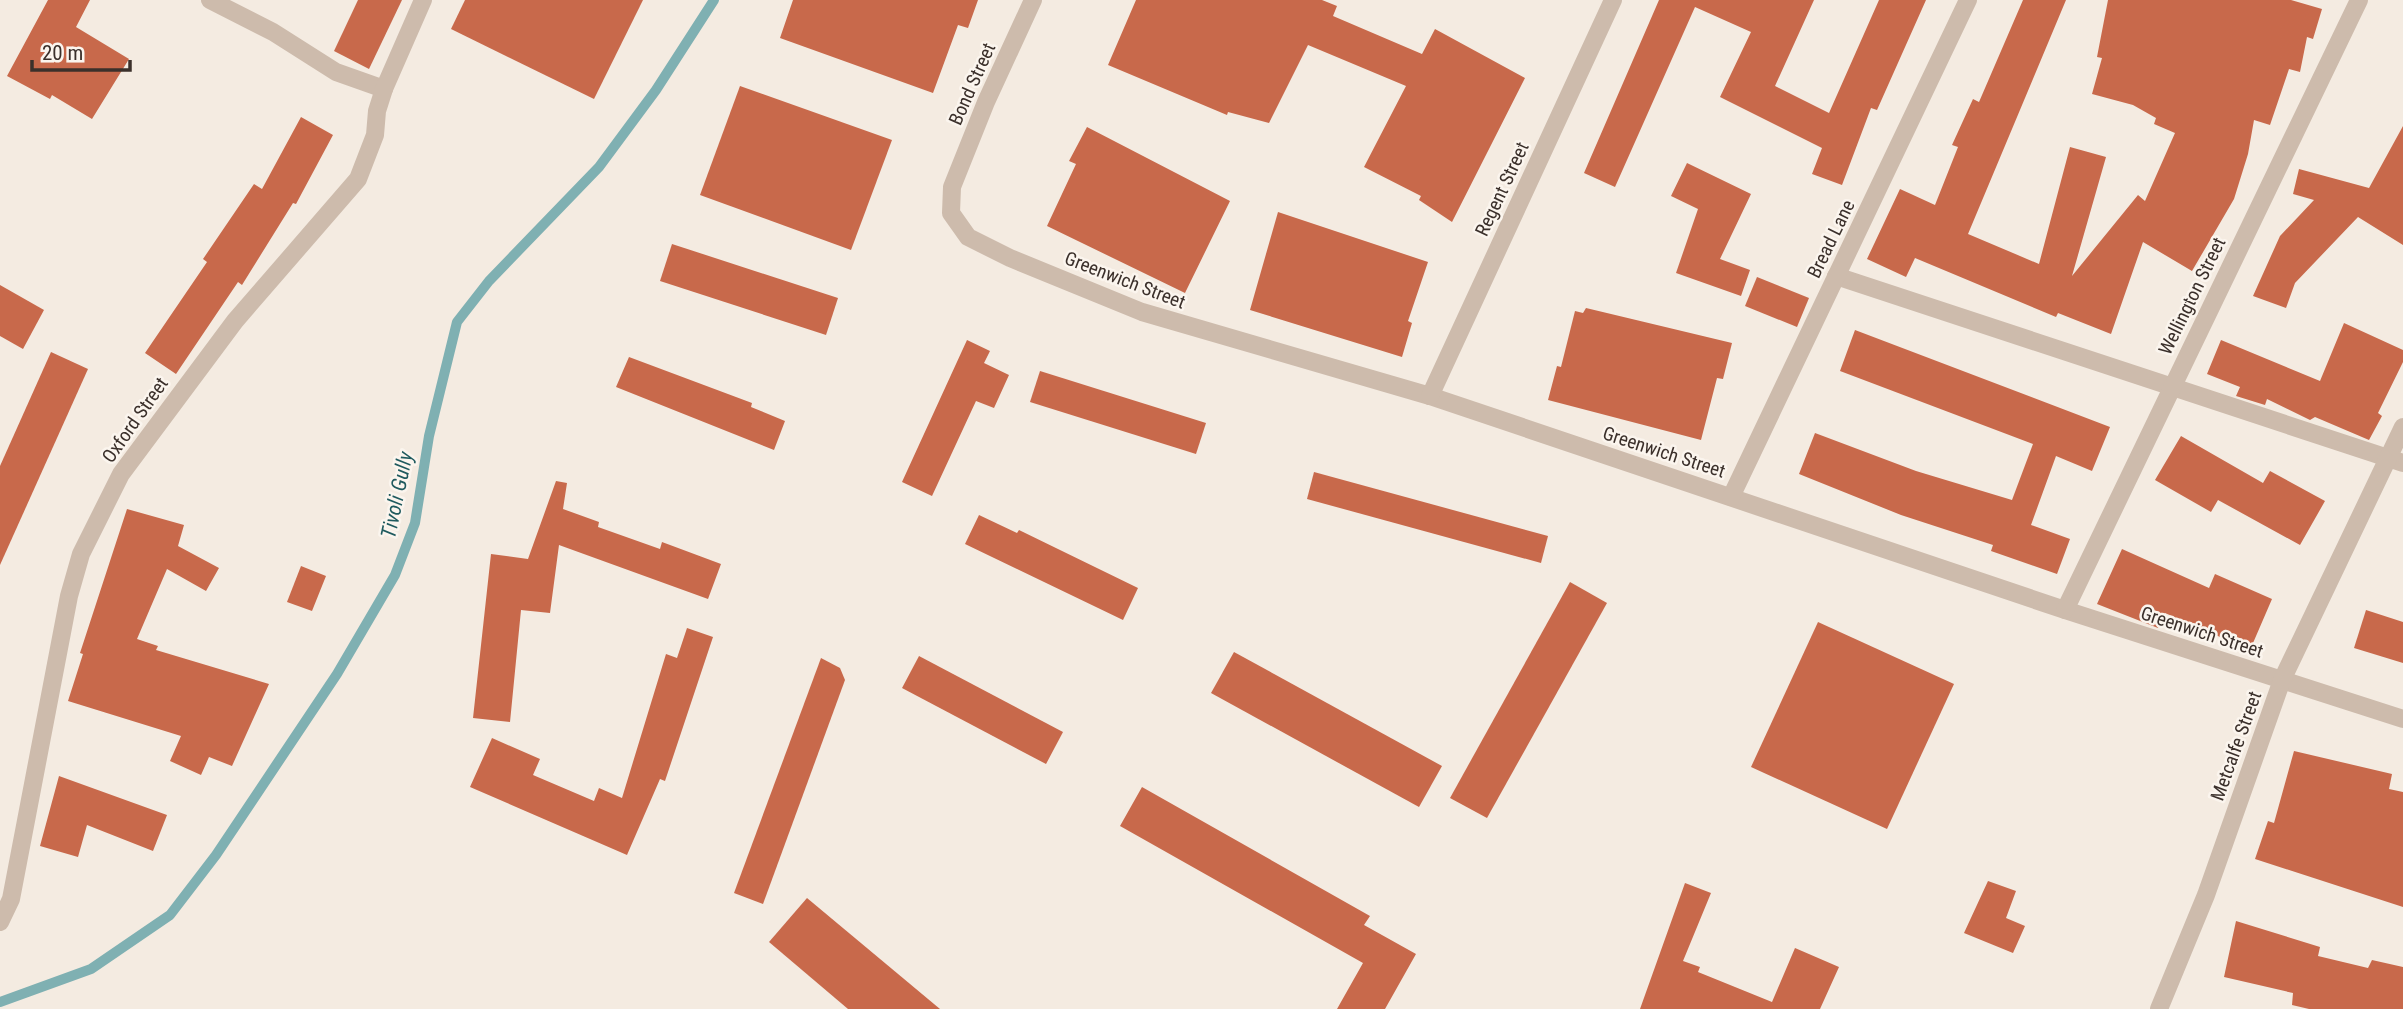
<svg xmlns="http://www.w3.org/2000/svg" width="2403" height="1009" font-family="'Roboto Condensed',sans-serif">
  <rect width="100%" height="100%" fill="#f4ebe1"/>
  <g fill="none" stroke-linecap="round" stroke-linejoin="round">
    <path stroke="#7fb0b2" stroke-width="10" d="M 0,1002 L 91,969 L 170,915 L 216,855 L 337,674 L 395,575 L 415,523 L 429,436 L 457,322 L 489,281 L 599,167 L 656,90 L 714,0"/>
  </g>
  <g fill="#c8694b">
    <path d="M 48,0 L 90,0 L 76,27 L 129,59 L 92,119 L 52,95 L 50,99 L 7,76 Z"/>
    <path d="M 358,0 L 402,0 L 369,69 L 334,51 Z"/>
    <path d="M 465,0 L 643,0 L 594,99 L 451,29 Z"/>
    <path d="M 793,0 L 978,0 L 968,28 L 958,25 L 933,93 L 780,38 Z"/>
    <path d="M 1136,0 L 1322,0 L 1337,6 L 1333,16 L 1422,54 L 1435,29 L 1525,78 L 1452,222 L 1419,200 L 1421,196 L 1364,167 L 1406,86 L 1308,45 L 1269,123 L 1228,112 L 1227,115 L 1108,65 Z"/>
    <path d="M 1659,0 L 1814,0 L 1775,86 L 1829,113 L 1879,0 L 1926,0 L 1877,110 L 1871,108 L 1842,185 L 1812,174 L 1822,148 L 1720,97 L 1751,32 L 1695,7 L 1615,187 L 1584,173 Z"/>
    <path d="M 2023,0 L 2066,0 L 1968,234 L 2039,264 L 2070,147 L 2106,157 L 2072,276 L 2138,195 L 2145,201 L 2175,133 L 2154,124 L 2156,118 L 2133,105 L 2092,94 L 2102,58 L 2097,57 L 2108,0 L 2291,0 L 2322,9 L 2313,39 L 2307,37 L 2300,72 L 2289,69 L 2270,125 L 2254,120 L 2248,154 L 2234,199 L 2192,271 L 2143,242 L 2111,334 L 2058,313 L 2056,317 L 1915,258 L 1906,277 L 1867,259 L 1900,189 L 1935,205 L 1958,147 L 1952,145 L 1973,99 L 1979,102 Z"/>
    <path d="M 740,86 L 892,140 L 851,250 L 700,195 Z"/>
    <path d="M 301,117 L 333,135 L 296,204 L 293,203 L 242,285 L 238,282 L 176,374 L 145,353 L 207,262 L 203,259 L 254,184 L 262,189 Z"/>
    <path d="M 2403,126 L 2403,245 L 2358,217 L 2295,283 L 2286,308 L 2253,296 L 2280,236 L 2314,200 L 2293,194 L 2299,169 L 2369,188 Z"/>
    <path d="M 1087,127 L 1230,201 L 1185,293 L 1047,226 L 1076,164 L 1069,161 Z"/>
    <path d="M 1687,163 L 1751,194 L 1720,259 L 1750,270 L 1741,296 L 1676,273 L 1698,209 L 1671,196 Z"/>
    <path d="M 1278,212 L 1428,262 L 1408,321 L 1412,323 L 1402,357 L 1250,310 Z"/>
    <path d="M 672,244 L 838,298 L 826,335 L 660,281 Z"/>
    <path d="M 1757,277 L 1809,298 L 1797,327 L 1745,306 Z"/>
    <path d="M 0,285 L 44,310 L 23,349 L 0,336 Z"/>
    <path d="M 1586,308 L 1732,343 L 1723,379 L 1717,378 L 1701,440 L 1548,400 L 1557,366 L 1561,367 L 1575,311 L 1583,313 Z"/>
    <path d="M 2344,323 L 2403,350 L 2403,362 L 2378,413 L 2382,416 L 2369,440 L 2315,417 L 2310,420 L 2267,399 L 2265,405 L 2236,396 L 2240,387 L 2207,374 L 2221,340 L 2320,381 Z"/>
    <path d="M 1855,330 L 2110,427 L 2092,471 L 2056,456 L 2031,525 L 2070,539 L 2057,574 L 1991,551 L 1993,545 L 1901,515 L 1799,474 L 1815,433 L 1916,471 L 2012,500 L 2033,444 L 1840,371 Z"/>
    <path d="M 967,340 L 990,351 L 984,363 L 1009,375 L 994,408 L 976,401 L 932,496 L 902,482 Z"/>
    <path d="M 51,352 L 88,369 L 0,565 L 0,466 Z"/>
    <path d="M 629,357 L 752,403 L 751,407 L 785,421 L 774,450 L 616,387 Z"/>
    <path d="M 1040,371 L 1206,423 L 1196,454 L 1030,402 Z"/>
    <path d="M 2181,436 L 2263,483 L 2270,471 L 2325,501 L 2300,545 L 2218,500 L 2211,512 L 2155,480 Z"/>
    <path d="M 1314,472 L 1548,536 L 1541,563 L 1307,499 Z"/>
    <path d="M 556,481 L 567,483 L 563,509 L 599,522 L 598,527 L 660,549 L 662,542 L 721,564 L 708,599 L 559,545 L 550,613 L 521,610 L 510,722 L 473,718 L 491,554 L 528,559 Z"/>
    <path d="M 127,509 L 184,525 L 178,546 L 219,568 L 206,591 L 167,569 L 137,639 L 158,646 L 156,650 L 269,684 L 232,766 L 209,757 L 201,775 L 170,761 L 181,736 L 68,701 L 83,654 L 80,653 Z"/>
    <path d="M 979,515 L 1017,533 L 1019,530 L 1138,588 L 1123,620 L 965,544 Z"/>
    <path d="M 2122,549 L 2209,588 L 2215,574 L 2272,599 L 2250,650 L 2165,613 L 2158,628 L 2097,604 Z"/>
    <path d="M 301,566 L 326,576 L 312,611 L 287,602 Z"/>
    <path d="M 1570,582 L 1607,603 L 1487,818 L 1450,798 Z"/>
    <path d="M 2366,610 L 2403,622 L 2403,663 L 2354,648 Z"/>
    <path d="M 1818,622 L 1954,684 L 1887,829 L 1751,767 Z"/>
    <path d="M 687,628 L 713,637 L 665,781 L 660,779 L 627,855 L 470,787 L 492,738 L 540,759 L 533,775 L 594,801 L 599,788 L 622,798 L 666,654 L 677,658 Z"/>
    <path d="M 1234,652 L 1442,766 L 1419,807 L 1211,693 Z"/>
    <path d="M 919,656 L 1063,732 L 1046,764 L 902,688 Z"/>
    <path d="M 821,658 L 840,668 L 845,680 L 763,904 L 734,893 Z"/>
    <path d="M 2294,751 L 2392,774 L 2389,789 L 2403,792 L 2403,907 L 2255,859 L 2268,821 L 2274,823 Z"/>
    <path d="M 59,776 L 167,815 L 153,851 L 87,825 L 78,857 L 40,846 Z"/>
    <path d="M 1142,787 L 1370,916 L 1364,925 L 1416,954 L 1385,1009 L 1337,1009 L 1363,963 L 1120,826 Z"/>
    <path d="M 1988,881 L 2016,891 L 2006,918 L 2025,926 L 2013,953 L 1964,933 Z"/>
    <path d="M 1685,883 L 1711,893 L 1683,961 L 1700,967 L 1698,972 L 1772,1002 L 1795,948 L 1839,967 L 1820,1009 L 1640,1009 Z"/>
    <path d="M 807,898 L 940,1009 L 848,1009 L 769,942 Z"/>
    <path d="M 2236,921 L 2320,947 L 2318,956 L 2368,968 L 2372,960 L 2403,967 L 2403,1009 L 2309,1009 L 2292,1005 L 2293,993 L 2224,977 Z"/>
  </g>
  <g fill="none" stroke-linecap="round" stroke-linejoin="round">
    <g stroke="#cdbbac" stroke-width="18">
      <path d="M 210,0 L 273,32 L 336,72 L 384,89"/>
      <path d="M 1033,0 L 986,102 L 952,187 L 951,213 L 968,237 L 1010,258 L 1142,312 L 1430,396 L 2065,610 L 2403,719"/>
      <path d="M 1836,276 L 2403,463"/>
      <path d="M 1430,396 L 1613,0"/>
      <path d="M 1731,497 L 1968,0"/>
      <path d="M 2065,610 L 2359,0"/>
      <path d="M 0,922 L 11,899 L 69,596 L 81,554 L 121,474 L 235,321 L 358,179 L 375,135 L 377,111 L 384,89 L 423,0"/>
      <path d="M 2159,1009 L 2206,895 L 2282,680 L 2403,427"/>
    </g>
  </g>
  <g text-anchor="middle" dominant-baseline="central" stroke-width="5" stroke-linejoin="round" paint-order="stroke">
    <g font-size="19" fill="#3b302b" stroke="#fbf5ee">
      <text transform="translate(972 84) rotate(-66)">Bond Street</text>
      <text transform="translate(1502 189) rotate(-65)">Regent Street</text>
      <text transform="translate(1831 239) rotate(-64)">Bread Lane</text>
      <text transform="translate(1125 280) rotate(21)">Greenwich Street</text>
      <text transform="translate(2192 296) rotate(-64)">Wellington Street</text>
      <text transform="translate(135 420) rotate(-55)">Oxford Street</text>
      <text transform="translate(1664 452) rotate(18)">Greenwich Street</text>
      <text transform="translate(2202 632) rotate(18)">Greenwich Street</text>
      <text transform="translate(2236 746) rotate(-70)">Metcalfe Street</text>
    </g>
    <g font-size="21" font-style="italic" fill="#1f5a5e" stroke="#fbf5ee">
      <text transform="translate(397 495) rotate(-78)">Tivoli Gully</text>
    </g>
  </g>
  <path d="M32 60v10h98v-10" fill="none" stroke="#3b302b" stroke-width="3.5"/>
  <text x="42" y="60" font-size="21" fill="#3b302b" stroke="#fbf5ee" stroke-width="5" paint-order="stroke">20 m</text>
</svg>
